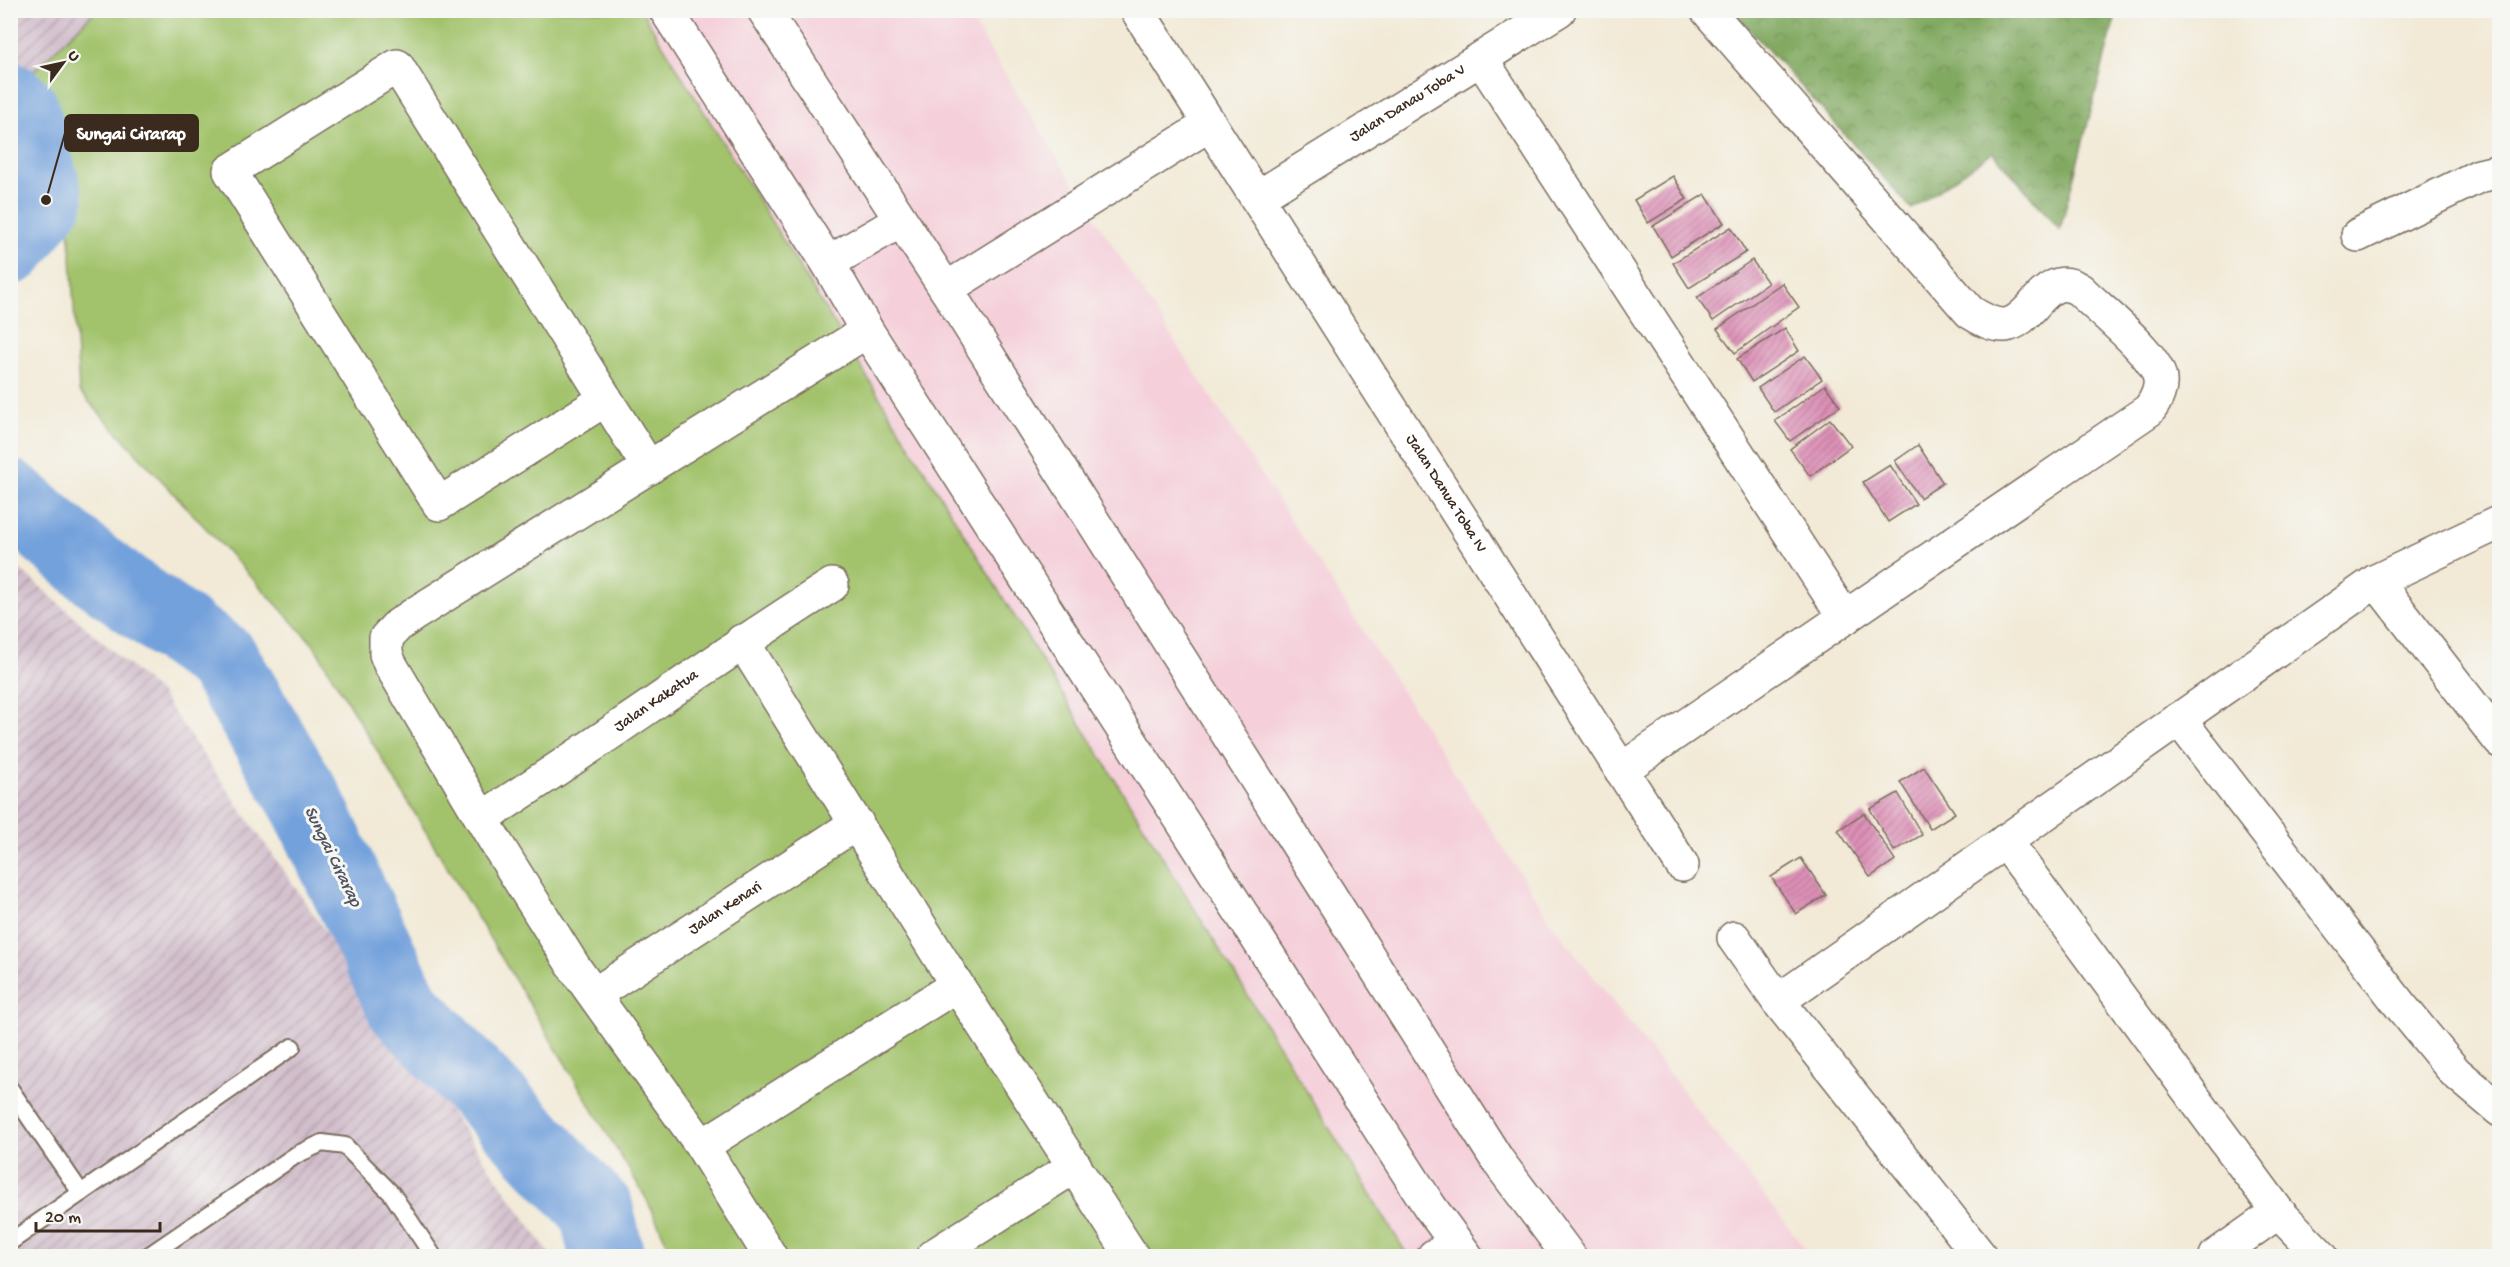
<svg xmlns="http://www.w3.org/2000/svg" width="2510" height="1267" font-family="'Gochi Hand',sans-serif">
  <defs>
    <pattern id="industrial-furrows" width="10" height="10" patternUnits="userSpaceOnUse" patternTransform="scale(1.5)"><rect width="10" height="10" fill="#d1bdcb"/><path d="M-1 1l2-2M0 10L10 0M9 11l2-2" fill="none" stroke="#ab9aa4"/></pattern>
    <pattern id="forest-crowns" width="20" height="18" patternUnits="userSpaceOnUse" patternTransform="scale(1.5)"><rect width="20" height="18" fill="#81a960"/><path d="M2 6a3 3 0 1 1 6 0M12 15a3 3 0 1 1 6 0" fill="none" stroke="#6b8a4f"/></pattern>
    <pattern id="building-hatch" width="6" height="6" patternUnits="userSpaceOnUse" patternTransform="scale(1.5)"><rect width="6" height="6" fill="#dd90b7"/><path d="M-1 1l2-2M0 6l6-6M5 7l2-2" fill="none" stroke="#b47694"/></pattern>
  </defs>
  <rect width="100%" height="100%" fill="#f6f6f2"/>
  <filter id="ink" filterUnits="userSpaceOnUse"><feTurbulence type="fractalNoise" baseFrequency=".0167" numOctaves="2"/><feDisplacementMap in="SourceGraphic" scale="12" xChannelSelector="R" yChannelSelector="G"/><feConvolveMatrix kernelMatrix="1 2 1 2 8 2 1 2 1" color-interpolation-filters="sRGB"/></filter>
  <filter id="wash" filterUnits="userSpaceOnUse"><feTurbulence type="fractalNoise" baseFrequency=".008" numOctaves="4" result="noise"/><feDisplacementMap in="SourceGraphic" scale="24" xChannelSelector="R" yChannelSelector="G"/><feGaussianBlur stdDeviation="1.35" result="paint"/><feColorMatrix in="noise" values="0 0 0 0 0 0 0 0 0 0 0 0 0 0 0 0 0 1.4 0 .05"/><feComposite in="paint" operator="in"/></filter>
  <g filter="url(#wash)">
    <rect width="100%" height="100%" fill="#f2ead7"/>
    <path fill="#f5cfda" d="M 642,11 L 966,11 L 1084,201 L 1554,926 L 1811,1256 L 1408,1256 Z"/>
    <g fill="url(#industrial-furrows)">
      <path d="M 11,11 L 96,11 L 11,94 Z"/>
      <path d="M 10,560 L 161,694 L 551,1256 L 11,1256 Z"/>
    </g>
    <path fill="#a2c36c" stroke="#6e7645" stroke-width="1.5" d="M 96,11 L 642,11 L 1408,1256 L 673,1256 L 646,1198 L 313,644 L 79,391 L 64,141 L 24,80 Z"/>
    <path fill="url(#forest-crowns)" stroke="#5e6a3f" stroke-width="1.5" d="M 1733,11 L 2117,11 L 2060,230 L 1993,152 L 1912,209 Z"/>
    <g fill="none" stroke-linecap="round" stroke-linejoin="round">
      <g stroke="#73a1dc" stroke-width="75">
        <path d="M 10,99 L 22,110 L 46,200 L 10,248"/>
        <path d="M 10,497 L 92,567 L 222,660 L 308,805 L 404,1007 L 596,1209 L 607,1256"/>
      </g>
    </g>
    <g id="blocks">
      <g fill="url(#building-hatch)">
        <path d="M 1673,176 L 1687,199 L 1648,223 L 1634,200 Z"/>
        <path d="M 1705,194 L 1724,223 L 1671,256 L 1653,226 Z"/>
        <path d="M 1731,227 L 1746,252 L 1689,288 L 1673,263 Z"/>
        <path d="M 1752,260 L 1768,283 L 1713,321 L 1697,298 Z"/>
        <path d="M 1782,283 L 1799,307 L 1735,353 L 1717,329 Z"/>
        <path d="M 1785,328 L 1799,351 L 1752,382 L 1737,359 Z"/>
        <path d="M 1805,356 L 1822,379 L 1774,412 L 1758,388 Z"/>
        <path d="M 1825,385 L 1840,406 L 1790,441 L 1775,421 Z"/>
        <path d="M 1830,419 L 1851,446 L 1810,476 L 1790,449 Z"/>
        <path d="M 1918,445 L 1943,483 L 1920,498 L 1895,461 Z"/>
        <path d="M 1890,465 L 1916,504 L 1888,522 L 1863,482 Z"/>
        <path d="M 1924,767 L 1955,813 L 1930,829 L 1900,782 Z"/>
        <path d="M 1898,793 L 1922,835 L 1894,851 L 1870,809 Z"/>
        <path d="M 1864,813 L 1895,860 L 1870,877 L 1838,830 Z"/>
        <path d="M 1801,858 L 1826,895 L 1796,914 L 1771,877 Z"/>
      </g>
    </g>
  </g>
  <g filter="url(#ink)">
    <use href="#blocks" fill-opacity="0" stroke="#7b6d5f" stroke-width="1.5"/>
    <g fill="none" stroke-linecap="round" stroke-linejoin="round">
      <g stroke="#7b6d5f" stroke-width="20">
        <g id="lane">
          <path d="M 10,1089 L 81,1193"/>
          <path d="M 10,1242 L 292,1047"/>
          <path d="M 148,1256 L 296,1155 L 322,1143 L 345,1146 L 392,1194 L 433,1256"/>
        </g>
      </g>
      <g stroke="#7b6d5f" stroke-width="36">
        <g id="street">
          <path id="s1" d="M 1137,10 L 1682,865"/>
          <path d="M 1481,59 L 1845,618"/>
          <path id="s2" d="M 1257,198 L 1559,10"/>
          <path d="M 2358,235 L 2479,176 L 2500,171"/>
          <path d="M 946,289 L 1210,124"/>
          <path d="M 606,399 L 439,504 L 230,171 L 397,66 L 649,468"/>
          <path d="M 2376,581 L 2500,741"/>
          <path d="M 742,641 L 957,985 L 1132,1256"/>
          <path d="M 2179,719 L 2400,1005 L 2455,1072 L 2500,1110"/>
          <path d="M 1621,770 L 2149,410 C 2156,401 2163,387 2159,375 C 2151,350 2100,310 2080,290 C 2045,267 2034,322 2005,325 C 1992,326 1980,318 1970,312 L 1707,10"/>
          <path id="s3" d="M 482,818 C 601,743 713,659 832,585"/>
          <path d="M 2005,841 L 2278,1212 L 2321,1256"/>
          <path d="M 1734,938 L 1778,1001 L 1980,1256"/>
          <path id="s4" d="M 595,994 L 857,823"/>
          <path d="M 1778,1001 L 2376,581 L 2500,522"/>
          <path d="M 702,1146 L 574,967 L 495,841 L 390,664 L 386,654 L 386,638 L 397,626 L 416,613 L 867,331"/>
          <path d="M 770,1256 L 702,1146 L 957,985"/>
          <path d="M 933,1256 L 1075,1166"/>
          <path d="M 1434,1256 L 1456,1243"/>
          <path d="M 2216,1256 L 2278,1212"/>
        </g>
      </g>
      <g stroke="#7b6d5f" stroke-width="36">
        <g id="secondary">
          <path d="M 666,10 L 828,263 L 867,331 L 1430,1207 L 1466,1256"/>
          <path d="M 764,10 L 946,289 L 1498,1161 L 1569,1256"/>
          <path d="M 828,263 L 900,221"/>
        </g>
      </g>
      <use href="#lane" stroke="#fff" stroke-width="16"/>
      <use href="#street" stroke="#fff" stroke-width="33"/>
      <use href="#secondary" stroke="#fff" stroke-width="33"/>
    </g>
  </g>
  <g text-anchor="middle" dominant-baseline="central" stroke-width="6" stroke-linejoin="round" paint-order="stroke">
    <g font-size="16" fill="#3b2a1e" stroke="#f6f6f2">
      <text stroke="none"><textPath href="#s2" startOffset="178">Jalan Danau Toba V</textPath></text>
      <text stroke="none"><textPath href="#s1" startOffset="574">Jalan Danua Toba IV</textPath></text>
      <text stroke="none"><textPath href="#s3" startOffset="210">Jalan Kakatua</textPath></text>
      <text stroke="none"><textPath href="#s4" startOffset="156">Jalan Kenari</textPath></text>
    </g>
    <g font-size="18" font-style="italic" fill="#4f5460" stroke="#f6f6f2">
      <text transform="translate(332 857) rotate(64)">Sungai Cirarap</text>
    </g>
  </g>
  <path fill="none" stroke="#3b2a1e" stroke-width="2" d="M46 200L65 133"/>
  <circle fill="#3b2a1e" stroke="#f6f6f2" stroke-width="2" cx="46" cy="200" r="6"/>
  <rect fill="#3b2a1e" stroke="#3b2a1e" stroke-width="2" x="65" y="115" width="133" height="36" rx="6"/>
  <g font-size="18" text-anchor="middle" font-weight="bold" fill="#fff">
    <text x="131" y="139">Sungai Cirarap</text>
  </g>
  <rect width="2510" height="1267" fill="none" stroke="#f6f6f2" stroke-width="36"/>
  <g transform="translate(63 63) rotate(57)" stroke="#f6f6f2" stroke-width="4.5" paint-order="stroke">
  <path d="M0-4.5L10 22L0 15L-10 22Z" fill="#3b2a1e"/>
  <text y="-9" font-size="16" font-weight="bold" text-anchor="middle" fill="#3b2a1e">U</text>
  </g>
  <path d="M36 1222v9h124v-9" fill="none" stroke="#3b2a1e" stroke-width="3"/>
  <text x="45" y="1222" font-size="18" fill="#3b2a1e" stroke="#f6f6f2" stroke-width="4.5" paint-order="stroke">20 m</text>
</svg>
